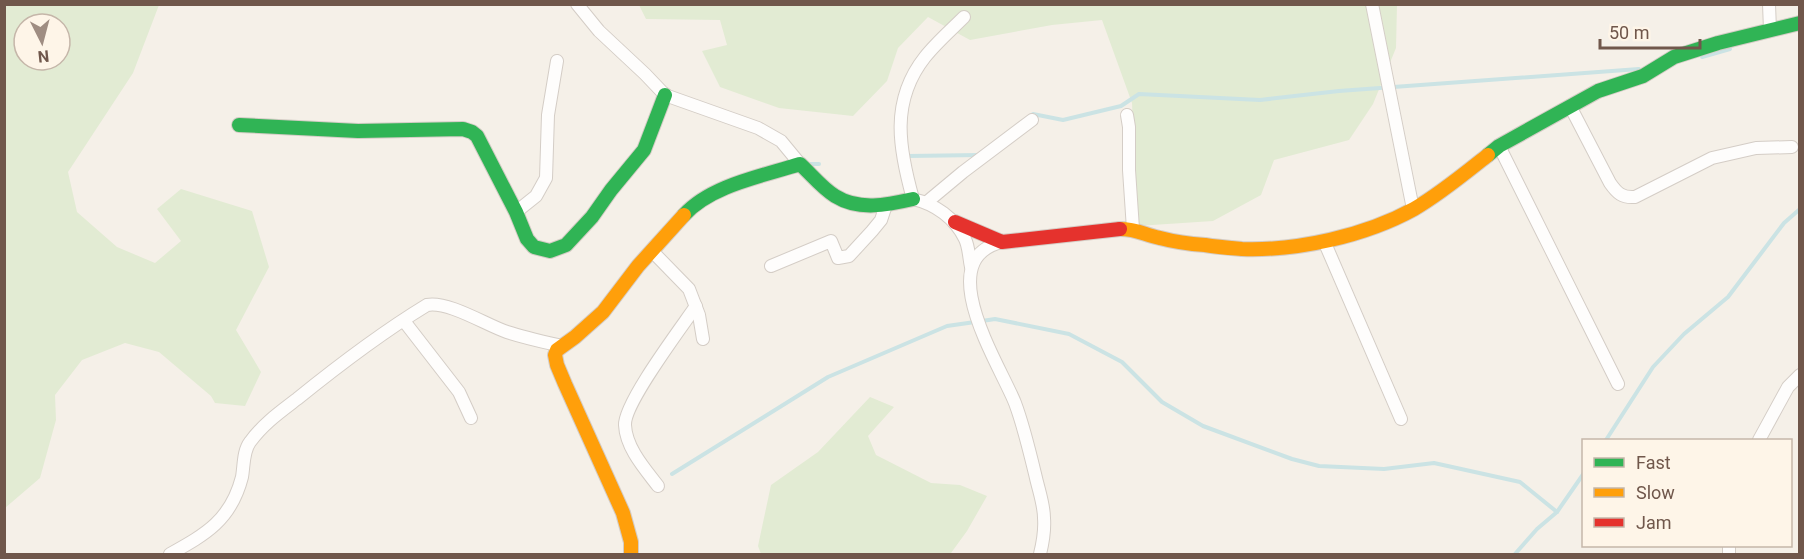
<svg xmlns="http://www.w3.org/2000/svg" width="1804" height="559" font-family="Roboto,sans-serif">
  <rect width="100%" height="100%" fill="#f5f0e8"/>
  <g fill="#e2ebd3" fill-rule="evenodd">
    <path d="M 5,4 L 159,5 L 133,73 L 68,172 L 77,212 L 117,247 L 155,263 L 181,241 L 157,209 L 181,189 L 252,211 L 269,267 L 236,330 L 261,372 L 245,406 L 215,403 L 211,396 L 159,352 L 125,343 L 82,360 L 55,395 L 56,420 L 40,478 L 5,508 ZM 24,24 L 60,24 L 60,60 L 24,60 Z"/>
    <path d="M 639,5 L 1397,5 L 1396,48 L 1373,104 L 1349,140 L 1274,160 L 1261,195 L 1213,221 L 1137,226 L 1132,103 L 1102,20 L 1052,25 L 970,40 L 928,17 L 898,48 L 887,81 L 853,116 L 779,108 L 720,87 L 702,51 L 727,45 L 720,20 L 646,19 Z"/>
    <path d="M 870,397 L 894,407 L 868,436 L 876,455 L 931,483 L 960,485 L 987,496 L 967,531 L 951,553 L 952,554 L 761,554 L 758,546 L 771,485 L 818,452 Z"/>
  </g>
  <g fill="none" stroke-linecap="round" stroke-linejoin="round">
    <g stroke="#cbe3e4" stroke-width="4">
      <path d="M 1702,57 L 1730,49"/>
      <path d="M 1029,117 L 1033,114 L 1063,120 L 1121,106 L 1139,94 L 1260,100 L 1339,91 L 1639,69"/>
      <path d="M 908,156 L 980,155"/>
      <path d="M 808,164 L 819,164"/>
      <path d="M 982,321 L 995,319 L 1069,334 L 1122,362 L 1162,402 L 1203,426 L 1292,459 L 1319,466 L 1384,469 L 1434,463 L 1520,482 L 1557,512"/>
      <path d="M 1606,440 L 1653,367 L 1684,334 L 1728,297 L 1784,223 L 1800,209"/>
      <path d="M 672,474 L 828,377 L 947,326 L 975,322"/>
      <path d="M 1515,554 L 1537,529 L 1557,512 L 1584,473"/>
    </g>
    <g stroke="#d4cdc6" stroke-width="14">
      <g id="street">
        <path d="M 577,4 L 599,31 L 645,74 L 665,95 L 758,128 L 781,141 L 800,164"/>
        <path d="M 1372,4 L 1413,209"/>
        <path d="M 1769,4 L 1770,30"/>
        <path d="M 964,17 C 951,30 936,43 925,57 C 890,101 899,149 913,199 C 935,204 955,218 965,239 C 969,247 969,258 971,267"/>
        <path d="M 1570,106 L 1610,183 C 1617,193 1622,198 1635,197 L 1712,158 L 1756,148 L 1792,147"/>
        <path d="M 1127,115 L 1129,127 L 1129,170 L 1133,229"/>
        <path d="M 1499,146 L 1618,384"/>
        <path d="M 927,202 L 963,172 L 1032,120"/>
        <path d="M 516,212 L 536,196 L 546,178 L 548,115 L 557,61"/>
        <path d="M 1324,241 L 1401,419"/>
        <path d="M 1002,242 C 930,259 1000,365 1015,403 C 1024,427 1030,453 1036,478 C 1039,491 1044,505 1044,518 C 1045,531 1043,542 1040,554"/>
        <path d="M 652,251 L 689,289 L 699,315 L 703,339"/>
        <path d="M 771,266 L 831,241 L 838,258 L 849,256 L 872,231 L 881,220 L 886,205"/>
        <path d="M 404,321 L 459,392 L 471,418"/>
        <path d="M 1759,440 L 1788,387 L 1800,375"/>
        <path d="M 658,486 C 645,469 626,448 625,425 C 624,403 681,328 696,306"/>
        <path d="M 170,554 C 206,534 231,520 242,477 C 244,466 243,451 250,442 C 263,424 280,412 297,399 C 339,365 381,333 427,305 C 449,301 486,325 507,332 C 525,338 544,342 562,346"/>
        <path d="M 1729,554 L 1729,546"/>
      </g>
    </g>
    <g stroke="#d4ccc5" stroke-width="16">
      <g id="fast">
        <path d="M 239,125 L 358,131 L 463,129 L 472,132 L 477,136 L 516,212 L 527,239 L 534,247 L 550,251 L 566,245 L 592,217 L 611,190 L 644,150 L 665,95"/>
        <path d="M 1488,155 L 1499,146 L 1598,91 L 1643,76 L 1674,57 L 1718,43 L 1800,23"/>
        <path d="M 684,215 C 711,185 763,176 800,164 C 811,174 822,188 835,196 C 859,211 887,205 913,199"/>
      </g>
    </g>
    <g stroke="#d4ccc5" stroke-width="16">
      <g id="slow">
        <path d="M 1120,229 C 1138,229 1144,235 1160,238 C 1175,242 1190,244 1205,245 C 1217,247 1230,248 1242,249 C 1297,251 1365,236 1414,209 C 1440,194 1464,174 1488,155"/>
        <path d="M 631,554 L 631,542 L 623,513 L 565,384 L 557,365 L 555,355 L 557,350 L 575,337 L 603,312 L 638,266 L 684,215"/>
      </g>
    </g>
    <g stroke="#d4ccc5" stroke-width="16">
      <path id="jam" d="M 955,222 L 1002,242 L 1120,229"/>
    </g>
    <use href="#street" stroke="#fefdfc" stroke-width="12"/>
    <use href="#fast" stroke="#30b455" stroke-width="14"/>
    <use href="#slow" stroke="#ff9f0a" stroke-width="14"/>
    <use href="#jam" stroke="#e5322d" stroke-width="14"/>
  </g>
  <rect width="1804" height="559" fill="none" stroke="#70574b" stroke-width="12"/>
  <rect x="1582" y="439" width="210" height="108" fill="#fef5e8" stroke="#c5b6a9" stroke-width="1.5"/>
  <rect x="1594" y="458" width="30" height="9" fill="#30b455" stroke="#c5b6a9" stroke-width="1.5"/>
  <text x="1636" y="469" font-size="18" fill="#70574b">Fast</text>
  <rect x="1594" y="488" width="30" height="9" fill="#ff9f0a" stroke="#c5b6a9" stroke-width="1.5"/>
  <text x="1636" y="499" font-size="18" fill="#70574b">Slow</text>
  <rect x="1594" y="518" width="30" height="9" fill="#e5322d" stroke="#c5b6a9" stroke-width="1.5"/>
  <text x="1636" y="529" font-size="18" fill="#70574b">Jam</text>
  <g transform="translate(42 42) rotate(174)"><circle r="28" fill="#fef5e8" stroke="#c5b6a9" stroke-width="1.5"/>
  <path d="M0-4.5L10 22L0 15L-10 22Z" fill="#9f8d82"/>
  <text y="-9" font-size="16" font-weight="bold" text-anchor="middle" fill="#70574b">N</text>
  </g>
  <path d="M1600 39v9h100v-9" fill="none" stroke="#70574b" stroke-width="3"/>
  <text x="1609" y="39" font-size="18" fill="#70574b" stroke="#fef5e8" stroke-width="4.5" paint-order="stroke">50 m</text>
</svg>
